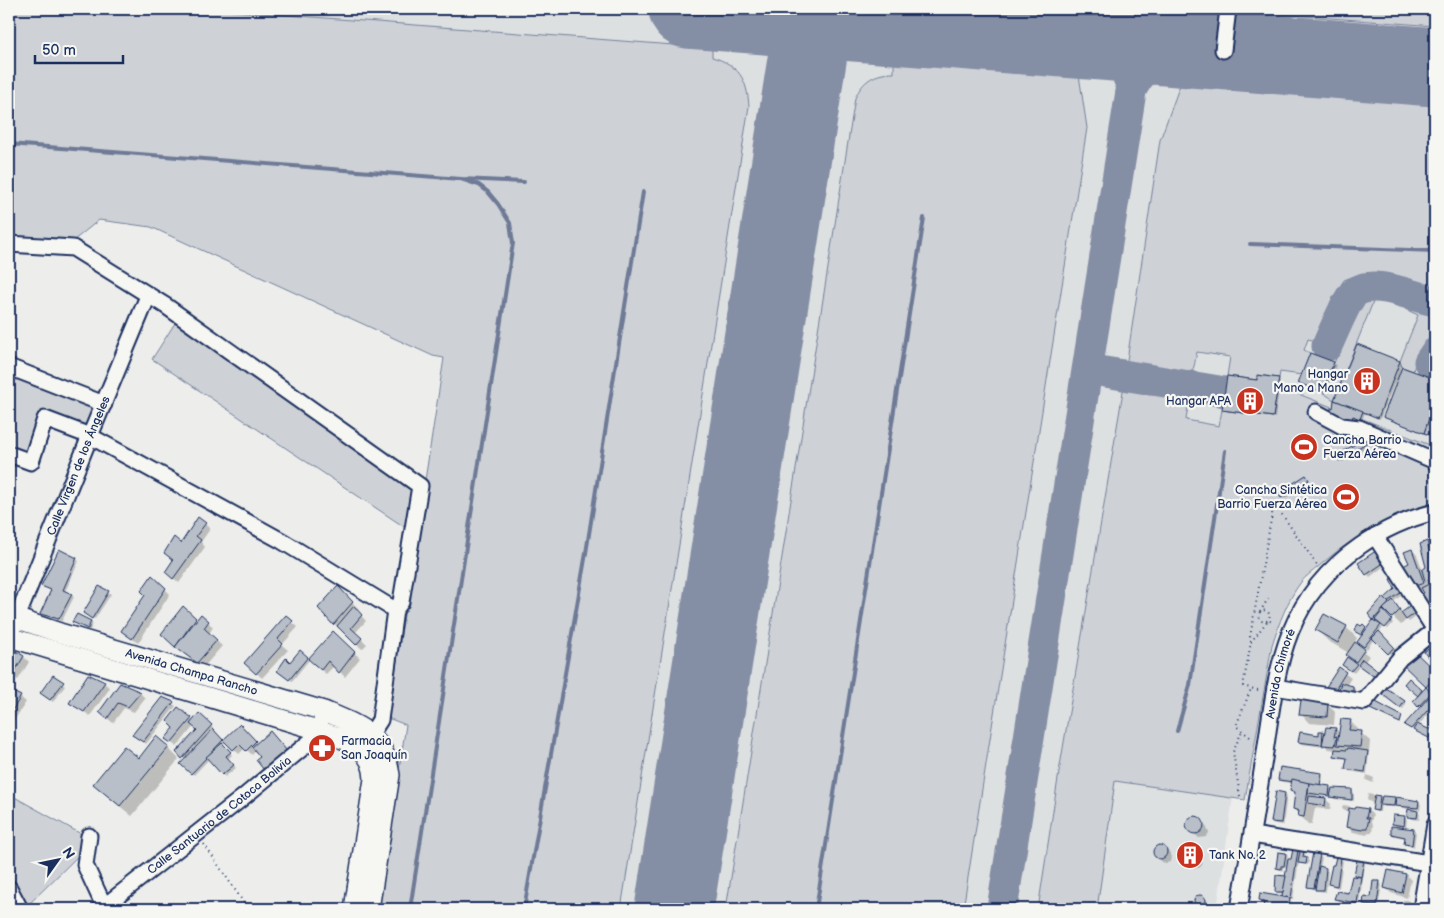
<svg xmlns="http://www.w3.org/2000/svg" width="1444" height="918" font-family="'Balsamiq Sans',sans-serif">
  <rect width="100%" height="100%" fill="#edeeec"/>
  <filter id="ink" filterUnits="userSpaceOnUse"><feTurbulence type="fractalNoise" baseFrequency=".02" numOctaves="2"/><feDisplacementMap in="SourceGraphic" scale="10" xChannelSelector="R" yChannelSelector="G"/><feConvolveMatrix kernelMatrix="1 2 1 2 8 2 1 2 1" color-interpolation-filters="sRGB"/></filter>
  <g filter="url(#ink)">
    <path fill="#dde0e1" d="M 9,9 L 1435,9 L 1435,447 L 1288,391 L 1220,796 L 1233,798 L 1217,909 L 378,909 L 406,725 L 474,206 Z"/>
    <g fill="#ced2d7" stroke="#74809a">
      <path d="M 9,9 L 209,9 L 712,48 L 712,57 C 739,65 747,79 749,106 L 621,909 L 377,909 L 406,725 L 388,718 L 444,358 L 433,356 L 151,227 L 99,220 L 73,241 L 9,236 Z"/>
      <path d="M 1216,9 L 1435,9 L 1435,26 L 1227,10 Z"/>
      <path d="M 894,61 L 1079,75 L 1087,128 L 963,909 L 726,909 L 855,98 C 863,80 875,73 894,73 Z"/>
      <path d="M 1180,85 L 1435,104 L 1435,293 L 1362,273 L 1344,280 L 1331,301 L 1316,341 L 1308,339 L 1304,350 L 1310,353 L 1302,375 L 1280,372 L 1279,378 L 1258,375 L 1257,380 L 1227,376 L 1230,357 L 1197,352 C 1194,362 1196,374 1183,376 L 1126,367 L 1160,140 Z"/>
      <path d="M 1366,295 L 1375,297 L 1334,400 L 1322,392 L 1339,351 L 1335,349 C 1341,334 1351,299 1366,295 Z"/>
      <path d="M 1408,300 L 1435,307 L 1435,346 L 1428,353 L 1426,361 L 1417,358 L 1413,371 L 1402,367 L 1400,361 L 1418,315 L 1405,309 Z"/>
      <path d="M 177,320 L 412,487 L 406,528 L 152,359 Z"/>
      <path d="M 9,375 L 94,407 L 85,428 L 43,413 L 26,452 L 9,446 Z"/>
      <path d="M 1124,385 L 1180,394 C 1192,399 1187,409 1186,420 L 1219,426 L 1222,410 L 1273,417 L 1277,389 L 1288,390 L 1435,447 L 1435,503 C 1392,513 1351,538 1318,567 C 1312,572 1305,577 1301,582 C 1287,601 1279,623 1272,645 L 1245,800 L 1115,781 L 1097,909 L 1038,909 L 1059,772 Z"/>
      <path d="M 9,794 L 83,835 L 84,850 L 27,906 L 9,871 Z"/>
    </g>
    <g fill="#0003" fill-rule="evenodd">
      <path d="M 1357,346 L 1399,362 L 1402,365 L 1400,368 L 1435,381 L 1435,438 L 1384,417 L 1396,385 L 1394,384 L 1380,419 L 1365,413 L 1362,420 L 1356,417 L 1353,424 L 1334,410 Z"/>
      <path d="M 1311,354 L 1336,365 L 1325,394 L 1300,383 Z"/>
      <path d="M 1278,379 L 1280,381 L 1275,418 L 1226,411 L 1223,409 L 1258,381 Z"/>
      <path d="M 1368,438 L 1371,443 L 1342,462 L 1340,460 Z"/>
      <path d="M 1308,479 L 1310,482 L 1284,499 L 1282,497 Z"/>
      <path d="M 205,524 L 210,529 L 201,542 L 205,547 L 179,583 L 172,577 L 174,560 L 182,545 Z"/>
      <path d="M 1426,543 L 1429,545 L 1435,568 L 1435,581 L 1429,583 L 1435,588 L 1435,613 L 1424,590 L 1422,590 L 1416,585 L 1410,564 L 1412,550 L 1417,555 L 1423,571 L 1428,568 Z"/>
      <path d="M 1379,549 L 1386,558 L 1380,563 L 1383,567 L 1370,577 L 1359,563 Z"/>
      <path d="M 59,551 L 79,561 L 65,592 L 74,597 L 62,621 L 43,616 L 41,614 L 52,591 L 42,586 Z"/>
      <path d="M 152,576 L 170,594 L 138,643 L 128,636 L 146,595 Z"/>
      <path d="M 100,587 L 111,594 L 95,619 L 85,613 Z"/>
      <path d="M 338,588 L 358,608 L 356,610 L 366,621 L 355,633 L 367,644 L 362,649 L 340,628 L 339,629 L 320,608 Z"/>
      <path d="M 1397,590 L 1406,592 L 1393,602 L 1403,613 L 1413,606 L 1420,614 L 1409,622 L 1407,619 L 1401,625 L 1386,610 L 1384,613 L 1393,623 L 1388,629 L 1384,626 L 1379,633 L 1396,650 L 1391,655 L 1374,639 L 1367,649 L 1360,644 L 1363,636 L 1358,633 L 1363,626 L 1367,630 L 1375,620 L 1369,614 ZM 1377,620 L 1382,626 L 1381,627 L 1375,622 Z"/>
      <path d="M 183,608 L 197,621 L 208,622 L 213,627 L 209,634 L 222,646 L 203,668 L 182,652 L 163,634 Z"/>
      <path d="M 78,615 L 93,624 L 90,630 L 74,622 Z"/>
      <path d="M 1325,616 L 1346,627 L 1357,638 L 1354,644 L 1369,656 L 1364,663 L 1379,679 L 1355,662 L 1348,655 L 1349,653 L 1328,641 L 1317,630 Z"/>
      <path d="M 286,617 L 298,627 L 282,645 L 288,650 L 262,678 L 251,668 Z"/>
      <path d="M 333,633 L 360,658 L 345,677 L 334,666 L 326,674 L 315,665 Z"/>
      <path d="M 1431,642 L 1435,647 L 1428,651 L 1435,660 L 1435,664 L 1426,652 L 1429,649 L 1426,645 Z"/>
      <path d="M 9,649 L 24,657 L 29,662 L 18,680 L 9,675 Z"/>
      <path d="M 300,652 L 309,660 L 292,681 L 280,673 Z"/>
      <path d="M 1413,652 L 1435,673 L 1435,694 L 1434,694 L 1429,699 L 1435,706 L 1418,726 L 1432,732 L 1434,735 L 1432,739 L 1408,727 L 1421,707 L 1415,701 L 1420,696 L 1409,680 L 1423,692 L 1428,688 L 1403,663 Z"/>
      <path d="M 1356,664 L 1359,667 L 1354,673 L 1346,667 Z"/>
      <path d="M 1339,669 L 1351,678 L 1346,686 L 1353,687 L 1355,689 L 1355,692 L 1342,691 L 1332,692 L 1327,687 Z"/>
      <path d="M 88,676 L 104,683 L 110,688 L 90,716 L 70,702 Z"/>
      <path d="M 53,677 L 65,686 L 53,702 L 43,695 Z"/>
      <path d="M 120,684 L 140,693 L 145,698 L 134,712 L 124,708 L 113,723 L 106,717 Z"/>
      <path d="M 12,693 L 20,697 L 26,702 L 10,727 L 9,727 L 9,699 Z"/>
      <path d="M 1381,693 L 1404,701 L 1406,704 L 1403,709 Z"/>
      <path d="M 162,698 L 176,706 L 146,744 L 136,737 Z"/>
      <path d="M 1327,704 L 1335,712 L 1334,725 L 1309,723 L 1301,714 Z"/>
      <path d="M 199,715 L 213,728 L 212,730 L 223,742 L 240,726 L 257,744 L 275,738 L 291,757 L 270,774 L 265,769 L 262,757 L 256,750 L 252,755 L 245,748 L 239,754 L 226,741 L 223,745 L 232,755 L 228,759 L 236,768 L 225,777 L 210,758 L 194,775 L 182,764 L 186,760 L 178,752 L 198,730 L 194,726 L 177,747 L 167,739 L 191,719 L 193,721 Z"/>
      <path d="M 1350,721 L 1358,729 L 1358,732 L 1361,733 L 1370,741 L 1367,774 L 1349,771 L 1346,769 L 1348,759 L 1337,758 L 1335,755 L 1336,750 L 1329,749 L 1324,745 L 1324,747 L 1301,744 L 1299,741 L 1320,736 L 1322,732 L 1325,735 L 1336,729 L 1340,733 Z"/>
      <path d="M 168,748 L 179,759 L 132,816 L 106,795 L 139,760 Z"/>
      <path d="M 1321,774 L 1323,776 L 1322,786 L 1330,788 L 1333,791 L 1352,790 L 1354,793 L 1354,801 L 1334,799 L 1333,798 L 1335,798 L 1335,796 L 1317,793 L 1317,796 L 1331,798 L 1323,797 L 1331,804 L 1330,810 L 1315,808 L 1312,824 L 1308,824 L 1294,809 L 1296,795 L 1291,790 L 1292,783 L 1282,782 L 1279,780 Z"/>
      <path d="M 1367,775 L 1374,778 L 1373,783 L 1366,780 Z"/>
      <path d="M 1285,794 L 1287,796 L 1283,825 L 1275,824 L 1272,821 Z"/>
      <path d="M 1368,794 L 1373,795 L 1375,797 L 1380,797 L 1382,799 L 1395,798 L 1397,801 L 1418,802 L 1421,804 L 1420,810 L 1415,809 L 1420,814 L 1419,820 L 1411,819 L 1409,816 L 1409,809 L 1398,807 L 1396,805 L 1396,807 L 1384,807 L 1381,804 L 1380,812 L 1376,812 L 1373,809 L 1374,804 L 1367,800 Z"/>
      <path d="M 1343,805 L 1349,806 L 1351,810 L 1368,810 L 1373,815 L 1371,822 L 1373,824 L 1372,833 L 1368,832 L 1367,835 L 1353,832 L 1347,827 L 1350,812 L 1345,811 L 1342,809 Z"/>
      <path d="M 1405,817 L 1407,820 L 1406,829 L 1413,830 L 1416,833 L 1414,847 L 1408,846 L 1405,843 L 1406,838 L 1395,836 L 1392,834 L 1398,828 L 1393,823 Z"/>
      <path d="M 1197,818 L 1206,826 L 1209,833 L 1206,837 L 1199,838 L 1189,829 L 1188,824 L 1190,820 Z"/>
      <path d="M 1159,846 L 1164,848 L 1170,853 L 1172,857 L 1170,862 L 1166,863 L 1162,862 L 1157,856 L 1154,851 Z"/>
      <path d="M 1191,848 L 1203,858 L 1202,865 L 1199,868 L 1194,868 L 1184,859 L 1183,854 L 1187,849 Z"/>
      <path d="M 1298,851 L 1301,854 L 1303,853 L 1306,855 L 1305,859 L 1309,861 L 1308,865 L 1302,864 L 1299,861 L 1293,899 L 1288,898 L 1292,902 L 1290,909 L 1266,909 L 1265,908 L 1265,903 L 1260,900 L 1288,899 L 1284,894 L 1278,893 L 1276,891 L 1287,877 L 1288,868 L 1283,867 L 1283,871 L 1277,868 L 1286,854 L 1288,856 L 1287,860 L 1292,860 Z"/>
      <path d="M 1314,854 L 1322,858 L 1320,868 L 1328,871 L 1326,892 L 1319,891 L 1309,887 Z"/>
      <path d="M 1340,859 L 1343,861 L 1339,888 L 1332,886 L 1330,884 L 1335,866 Z"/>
      <path d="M 1358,861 L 1363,862 L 1365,864 L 1359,904 L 1338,901 L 1336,899 L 1349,894 L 1355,878 Z"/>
      <path d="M 1406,875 L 1411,880 L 1407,898 L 1391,893 L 1385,888 Z"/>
      <path d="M 1380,882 L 1382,885 L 1378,907 L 1391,909 L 1374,909 L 1375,906 L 1366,906 L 1364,904 L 1372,898 Z"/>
      <circle cx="1202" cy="903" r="5.5"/>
      <path d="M 1403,900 L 1407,900 L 1410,902 L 1408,909 L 1402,909 Z"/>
    </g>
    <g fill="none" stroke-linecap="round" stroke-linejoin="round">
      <g stroke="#6e7a96" stroke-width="4">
        <path d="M 9,144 L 461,179 L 524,182"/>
        <path d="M 1250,244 L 1435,251"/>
        <path d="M 1177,731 L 1190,685 L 1225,451"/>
        <path d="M 410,909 L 513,243 L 510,223 L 498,204 L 488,192 L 479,185 L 461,179"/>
        <path d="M 524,909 L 586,553 L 643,192"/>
        <path d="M 816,909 L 924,218"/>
      </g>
      <g stroke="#848ea5" stroke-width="31">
        <path d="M 868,9 L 882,15 L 933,28"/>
        <path d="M 802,87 C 820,47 840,36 881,24"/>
        <path d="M 1132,88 C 1121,55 1108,47 1076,39 C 1101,33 1118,29 1136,9"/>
        <path d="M 1132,88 C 1147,62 1161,55 1190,48 C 1169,37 1159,30 1149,9"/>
        <path d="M 1327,346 C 1332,335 1346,301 1353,294 C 1372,276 1414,298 1435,301"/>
        <path d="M 1429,362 L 1435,353"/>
        <path d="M 1105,372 L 1225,392"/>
        <path d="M 1002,909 L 1144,9"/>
      </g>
      <g stroke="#848ea5" stroke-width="79">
        <path d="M 688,9 L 1435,67"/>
        <path d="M 674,909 L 815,9"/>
      </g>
    </g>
    <g fill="#b9bfc8" stroke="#1b2f5e">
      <path d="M 1357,344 L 1400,361 L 1378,418 L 1334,400 Z"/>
      <path d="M 1310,353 L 1334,362 L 1322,392 L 1298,383 Z"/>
      <path d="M 1402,367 L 1435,379 L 1435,403 L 1424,433 L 1383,417 Z"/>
      <path d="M 1257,375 L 1279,378 L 1273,417 L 1222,410 L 1227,376 L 1257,380 Z"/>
      <path d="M 1334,400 L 1363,411 L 1360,419 L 1353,416 L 1351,423 L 1331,414 L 1331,407 L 1333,408 Z"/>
      <path d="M 1435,403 L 1435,437 L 1424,433 Z"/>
      <path d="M 1368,436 L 1370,440 L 1339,461 L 1336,456 Z"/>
      <path d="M 1306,475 L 1309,480 L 1281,498 L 1278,493 Z"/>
      <path d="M 198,517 L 206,523 L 196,536 L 201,540 L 173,579 L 165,572 L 173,560 L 164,553 L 174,537 L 181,543 Z"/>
      <path d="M 1427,541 L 1435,572 L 1435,578 L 1425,581 L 1422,570 L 1426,567 L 1420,544 Z"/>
      <path d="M 1380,548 L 1385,556 L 1379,560 L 1382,564 L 1366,575 L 1358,563 Z"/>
      <path d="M 59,549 L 77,558 L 63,590 L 72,594 L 59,619 L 40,614 L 51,590 L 41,586 Z"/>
      <path d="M 1412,549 L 1424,583 L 1415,586 L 1403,566 L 1409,563 L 1404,552 Z"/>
      <path d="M 152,575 L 166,588 L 132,639 L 121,631 L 145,595 L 141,591 Z"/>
      <path d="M 1396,575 L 1405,590 L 1387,602 L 1384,599 L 1395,589 L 1390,579 Z"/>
      <path d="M 1431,583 L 1433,587 L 1434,585 L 1435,587 L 1435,610 L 1432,612 L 1421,594 L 1424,593 L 1421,588 Z"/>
      <path d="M 99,586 L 109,591 L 92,619 L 83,613 Z"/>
      <path d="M 338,586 L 353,602 L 333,625 L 318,608 Z"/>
      <path d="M 1383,597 L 1389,603 L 1373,620 L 1368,614 Z"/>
      <path d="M 1393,600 L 1400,610 L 1392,618 L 1383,609 Z"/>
      <path d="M 1413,604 L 1418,611 L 1406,620 L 1401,613 Z"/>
      <path d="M 183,606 L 196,618 L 175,647 L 161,634 Z"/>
      <path d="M 354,606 L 362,615 L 351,628 L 362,638 L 356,645 L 337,626 Z"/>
      <path d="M 1383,610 L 1392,620 L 1385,628 L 1375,620 Z"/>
      <path d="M 77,614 L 91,621 L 88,629 L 72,622 Z"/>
      <path d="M 201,614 L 209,621 L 204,628 L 217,640 L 197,663 L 175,647 Z"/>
      <path d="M 1324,614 L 1347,626 L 1338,643 L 1315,630 Z"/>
      <path d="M 286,615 L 293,621 L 278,639 L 283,644 L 256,674 L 244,663 Z"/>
      <path d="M 1373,620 L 1381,625 L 1364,647 L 1357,642 Z"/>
      <path d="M 1358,624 L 1361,626 L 1363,624 L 1366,627 L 1361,635 L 1354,631 Z"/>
      <path d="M 333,631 L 355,652 L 339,673 L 328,661 L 321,670 L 308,659 Z"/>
      <path d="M 1379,631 L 1394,647 L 1388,654 L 1372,638 Z"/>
      <path d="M 1355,642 L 1365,649 L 1356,662 L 1346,655 Z"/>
      <path d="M 9,647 L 24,656 L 12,676 L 9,674 Z"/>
      <path d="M 1428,649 L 1435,659 L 1432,663 L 1424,652 Z"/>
      <path d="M 300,650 L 308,657 L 289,680 L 277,671 L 286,658 L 290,662 Z"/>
      <path d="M 1413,650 L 1435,671 L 1435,676 L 1426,687 L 1401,663 Z"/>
      <path d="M 1347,657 L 1357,664 L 1351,671 L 1342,665 Z"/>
      <path d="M 1362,659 L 1379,672 L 1376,678 L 1358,665 Z"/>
      <path d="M 1339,667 L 1346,672 L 1335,690 L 1326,687 Z"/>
      <path d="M 88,674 L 105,682 L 84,712 L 69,703 Z"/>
      <path d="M 53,675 L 64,682 L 50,700 L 40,693 Z"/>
      <path d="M 1409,678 L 1422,690 L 1418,696 L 1404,684 Z"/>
      <path d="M 120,683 L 141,692 L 128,707 L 118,703 L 107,719 L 99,712 Z"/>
      <path d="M 1341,683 L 1353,686 L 1353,694 L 1338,692 Z"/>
      <path d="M 1382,685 L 1405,701 L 1400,708 L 1378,691 Z"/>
      <path d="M 1426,687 L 1431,693 L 1418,707 L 1413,701 Z"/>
      <path d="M 11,691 L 21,696 L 9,716 L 9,696 Z"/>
      <path d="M 162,697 L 174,702 L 143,742 L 132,735 Z"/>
      <path d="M 1429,697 L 1434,703 L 1411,729 L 1404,725 Z"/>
      <path d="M 1301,700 L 1328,703 L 1327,717 L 1299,715 Z"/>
      <path d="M 1374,701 L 1402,716 L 1400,723 L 1370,709 Z"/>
      <path d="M 178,707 L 192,718 L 171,743 L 165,739 L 174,728 L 167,721 Z"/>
      <path d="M 199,713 L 212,725 L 182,759 L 176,752 L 197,730 L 190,724 Z"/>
      <path d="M 1341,719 L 1351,720 L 1349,730 L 1362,731 L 1360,747 L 1337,745 Z"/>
      <path d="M 240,724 L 256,741 L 246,751 L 239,744 L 233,750 L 223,740 Z"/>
      <path d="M 1417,724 L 1433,731 L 1429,738 L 1413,730 Z"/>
      <path d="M 1326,727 L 1336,728 L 1334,737 L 1337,736 L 1335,746 L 1322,745 Z"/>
      <path d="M 213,729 L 223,740 L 191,774 L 180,764 Z"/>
      <path d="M 270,731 L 287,751 L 264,770 L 256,760 L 260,757 L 252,747 Z"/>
      <path d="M 1319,731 L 1323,731 L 1322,745 L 1298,742 L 1300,732 L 1319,735 Z"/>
      <path d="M 156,736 L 169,747 L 120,806 L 93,784 L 124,746 L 139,758 Z"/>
      <path d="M 222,743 L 231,752 L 226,756 L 234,765 L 222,775 L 206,757 Z"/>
      <path d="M 1348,748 L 1368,751 L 1365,772 L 1345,769 L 1347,758 L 1334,756 L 1335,749 L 1347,750 Z"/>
      <path d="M 1280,767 L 1322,773 L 1320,785 L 1278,780 Z"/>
      <path d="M 1292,779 L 1309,783 L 1304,817 L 1298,816 L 1299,811 L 1293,809 L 1295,792 L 1290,790 Z"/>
      <path d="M 1309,783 L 1330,786 L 1329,796 L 1308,793 Z"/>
      <path d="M 1332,788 L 1352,789 L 1352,800 L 1330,797 Z"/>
      <path d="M 1276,791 L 1285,793 L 1281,823 L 1271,822 Z"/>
      <path d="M 1375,795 L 1380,796 L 1378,811 L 1372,810 Z"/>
      <path d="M 1309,796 L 1326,798 L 1325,806 L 1308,803 Z"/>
      <path d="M 1382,796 L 1395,797 L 1394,806 L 1380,805 Z"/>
      <path d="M 1396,797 L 1419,801 L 1418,808 L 1395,806 Z"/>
      <path d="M 1356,807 L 1368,809 L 1366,818 L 1369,818 L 1367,828 L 1363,828 L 1362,830 L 1346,827 L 1349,808 L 1355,809 Z"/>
      <path d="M 1408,809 L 1418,811 L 1417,818 L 1407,817 Z"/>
      <path d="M 1393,815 L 1405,816 L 1404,826 L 1392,824 Z"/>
      <circle cx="1195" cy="825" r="9"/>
      <path d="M 1391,826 L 1414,829 L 1412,845 L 1404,844 L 1405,837 L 1391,834 Z"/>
      <circle cx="1160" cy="852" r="7"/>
      <circle cx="1190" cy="855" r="9"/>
      <path d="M 1293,849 L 1298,850 L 1291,898 L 1282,896 L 1288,859 L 1291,859 Z"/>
      <path d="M 1300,851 L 1304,851 L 1303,857 L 1307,858 L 1306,864 L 1298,863 Z"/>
      <path d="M 1278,852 L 1286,853 L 1284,866 L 1281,866 L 1281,869 L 1276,868 Z"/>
      <path d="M 1313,852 L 1320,854 L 1314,888 L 1307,887 Z"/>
      <path d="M 1336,857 L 1341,858 L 1337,886 L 1328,884 L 1332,865 L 1334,865 Z"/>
      <path d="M 1357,860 L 1364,860 L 1361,877 L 1354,875 Z"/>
      <path d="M 1319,866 L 1326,868 L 1324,890 L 1315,890 Z"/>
      <path d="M 1388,870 L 1406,874 L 1402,893 L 1384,888 Z"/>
      <path d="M 1276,875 L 1286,876 L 1283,892 L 1275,892 Z"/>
      <path d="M 1352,876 L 1361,877 L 1357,903 L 1334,899 L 1337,891 L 1348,893 Z"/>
      <path d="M 1373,881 L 1380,881 L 1377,905 L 1363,904 L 1364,896 L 1371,897 Z"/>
      <path d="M 1260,893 L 1290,898 L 1288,909 L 1263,908 L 1264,901 L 1259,900 Z"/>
      <circle cx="1200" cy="901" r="6"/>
    </g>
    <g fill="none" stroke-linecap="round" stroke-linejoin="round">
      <g stroke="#1b2f5e" stroke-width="19">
        <g id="minor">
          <path d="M 1223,50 L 1228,9"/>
          <path d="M 9,244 L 73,248 L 166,306 L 420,486 L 401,602 L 395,610 L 380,720 L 365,743"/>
          <path d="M 9,367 L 104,404"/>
          <path d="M 1316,412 L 1342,426 L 1359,428 L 1435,461"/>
          <path d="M 9,454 L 31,462 L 45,419 L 90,436 L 282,541 L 395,610"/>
          <path d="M 1375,536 L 1435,630"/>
          <path id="s1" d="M 13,628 L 90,436 L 148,296"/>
          <path d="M 1275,687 L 1364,702 L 1400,658 L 1435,630"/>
          <path d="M 1252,835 L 1435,864"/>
          <path d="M 89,836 L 85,865 L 104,906"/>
          <path d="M 9,888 L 20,909"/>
          <path id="s2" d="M 101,909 L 241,799 L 312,740 L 318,730 L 324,711"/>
          <path id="s3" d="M 1239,909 C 1248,859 1256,809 1264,759 C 1277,672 1281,601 1360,546 C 1384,529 1406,519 1435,512"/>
          <path d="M 1421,909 L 1435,824"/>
        </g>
      </g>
      <g stroke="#1b2f5e" stroke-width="22">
        <g id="major">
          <path id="s4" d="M 9,616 L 60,633 L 324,711 C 360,726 384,734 390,775 L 369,909"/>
          <path d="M 9,637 L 318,730 C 346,740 373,745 374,779 L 354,909"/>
        </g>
      </g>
      <g stroke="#1b2f5e" stroke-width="2" stroke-dasharray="1 4" stroke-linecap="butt">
        <circle cx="1264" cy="616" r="5.5"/>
        <path d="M 1260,612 L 1269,597"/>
        <path d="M 1251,642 L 1250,637 L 1274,503 L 1317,565"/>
        <path d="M 1258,690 L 1243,686 L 1251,642 L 1268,620 L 1274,623"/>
        <path d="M 1250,737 L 1236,726 L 1251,689"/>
        <path d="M 1240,796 L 1233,752 L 1242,731"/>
        <path d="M 204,844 L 248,909"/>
      </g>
      <use href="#minor" stroke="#f6f6f2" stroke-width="15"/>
      <use href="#major" stroke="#f6f6f2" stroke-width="19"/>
    </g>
  </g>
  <defs>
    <g id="building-disc" transform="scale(1.4375)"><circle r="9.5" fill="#c8321e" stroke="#f6f6f2"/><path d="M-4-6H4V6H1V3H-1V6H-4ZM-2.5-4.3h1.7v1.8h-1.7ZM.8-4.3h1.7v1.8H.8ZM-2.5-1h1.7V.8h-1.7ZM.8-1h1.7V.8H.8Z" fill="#fff"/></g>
    <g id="stadium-disc" transform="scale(1.4375)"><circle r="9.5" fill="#c8321e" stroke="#f6f6f2"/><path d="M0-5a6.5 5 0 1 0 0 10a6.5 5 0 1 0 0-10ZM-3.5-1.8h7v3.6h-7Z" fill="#fff"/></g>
    <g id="pharmacy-disc" transform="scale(1.4375)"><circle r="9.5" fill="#c8321e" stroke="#f6f6f2"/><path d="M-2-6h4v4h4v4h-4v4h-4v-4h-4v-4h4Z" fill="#fff"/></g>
  </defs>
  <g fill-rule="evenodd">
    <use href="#building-disc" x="1367" y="381"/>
    <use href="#building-disc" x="1250" y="401"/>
    <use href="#stadium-disc" x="1304" y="447"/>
    <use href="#stadium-disc" x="1346" y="497"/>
    <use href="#pharmacy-disc" x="322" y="748"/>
    <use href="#building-disc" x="1190" y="855"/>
  </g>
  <g text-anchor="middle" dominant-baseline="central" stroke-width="4.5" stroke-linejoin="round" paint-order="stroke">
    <g font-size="12" fill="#1b2f5e" stroke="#f6f6f2" text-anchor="end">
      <text x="1348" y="374">Hangar<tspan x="1348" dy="14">Mano a Mano</tspan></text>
      <text x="1231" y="401">Hangar APA</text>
      <text x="1323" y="440" text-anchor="start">Cancha Barrio<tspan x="1323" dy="14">Fuerza Aérea</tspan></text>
      <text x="1327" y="490">Cancha Sintética<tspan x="1327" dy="14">Barrio Fuerza Aérea</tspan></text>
      <text x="341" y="741" text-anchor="start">Farmacia<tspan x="341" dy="14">San Joaquín</tspan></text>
      <text x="1209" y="855" text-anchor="start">Tank No. 2</text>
    </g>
    <g font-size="12" fill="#1b2f5e" stroke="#f6f6f2">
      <text stroke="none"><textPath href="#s1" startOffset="175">Calle Virgen de los Ángeles</textPath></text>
      <text stroke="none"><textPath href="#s4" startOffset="191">Avenida Champa Rancho</textPath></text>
      <text stroke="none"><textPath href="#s3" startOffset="239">Avenida Chimoré</textPath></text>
      <text stroke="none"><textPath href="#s2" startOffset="151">Calle Santuario de Cotoca Bolivia</textPath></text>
    </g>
  </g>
  <rect width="1444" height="918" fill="none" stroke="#f6f6f2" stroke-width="30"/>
  <rect x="15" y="15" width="1414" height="888" fill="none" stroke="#1b2f5e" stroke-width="2" filter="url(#ink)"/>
  <g transform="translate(58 860) rotate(57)" stroke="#f6f6f2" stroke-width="4" paint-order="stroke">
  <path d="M0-4L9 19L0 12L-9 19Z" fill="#1b2f5e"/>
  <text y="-8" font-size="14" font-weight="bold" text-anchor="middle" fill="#1b2f5e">N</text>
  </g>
  <path d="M35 55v8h88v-8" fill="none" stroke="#1b2f5e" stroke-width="2.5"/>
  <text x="42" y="55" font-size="15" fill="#1b2f5e" stroke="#f6f6f2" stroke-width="4" paint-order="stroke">50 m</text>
</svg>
